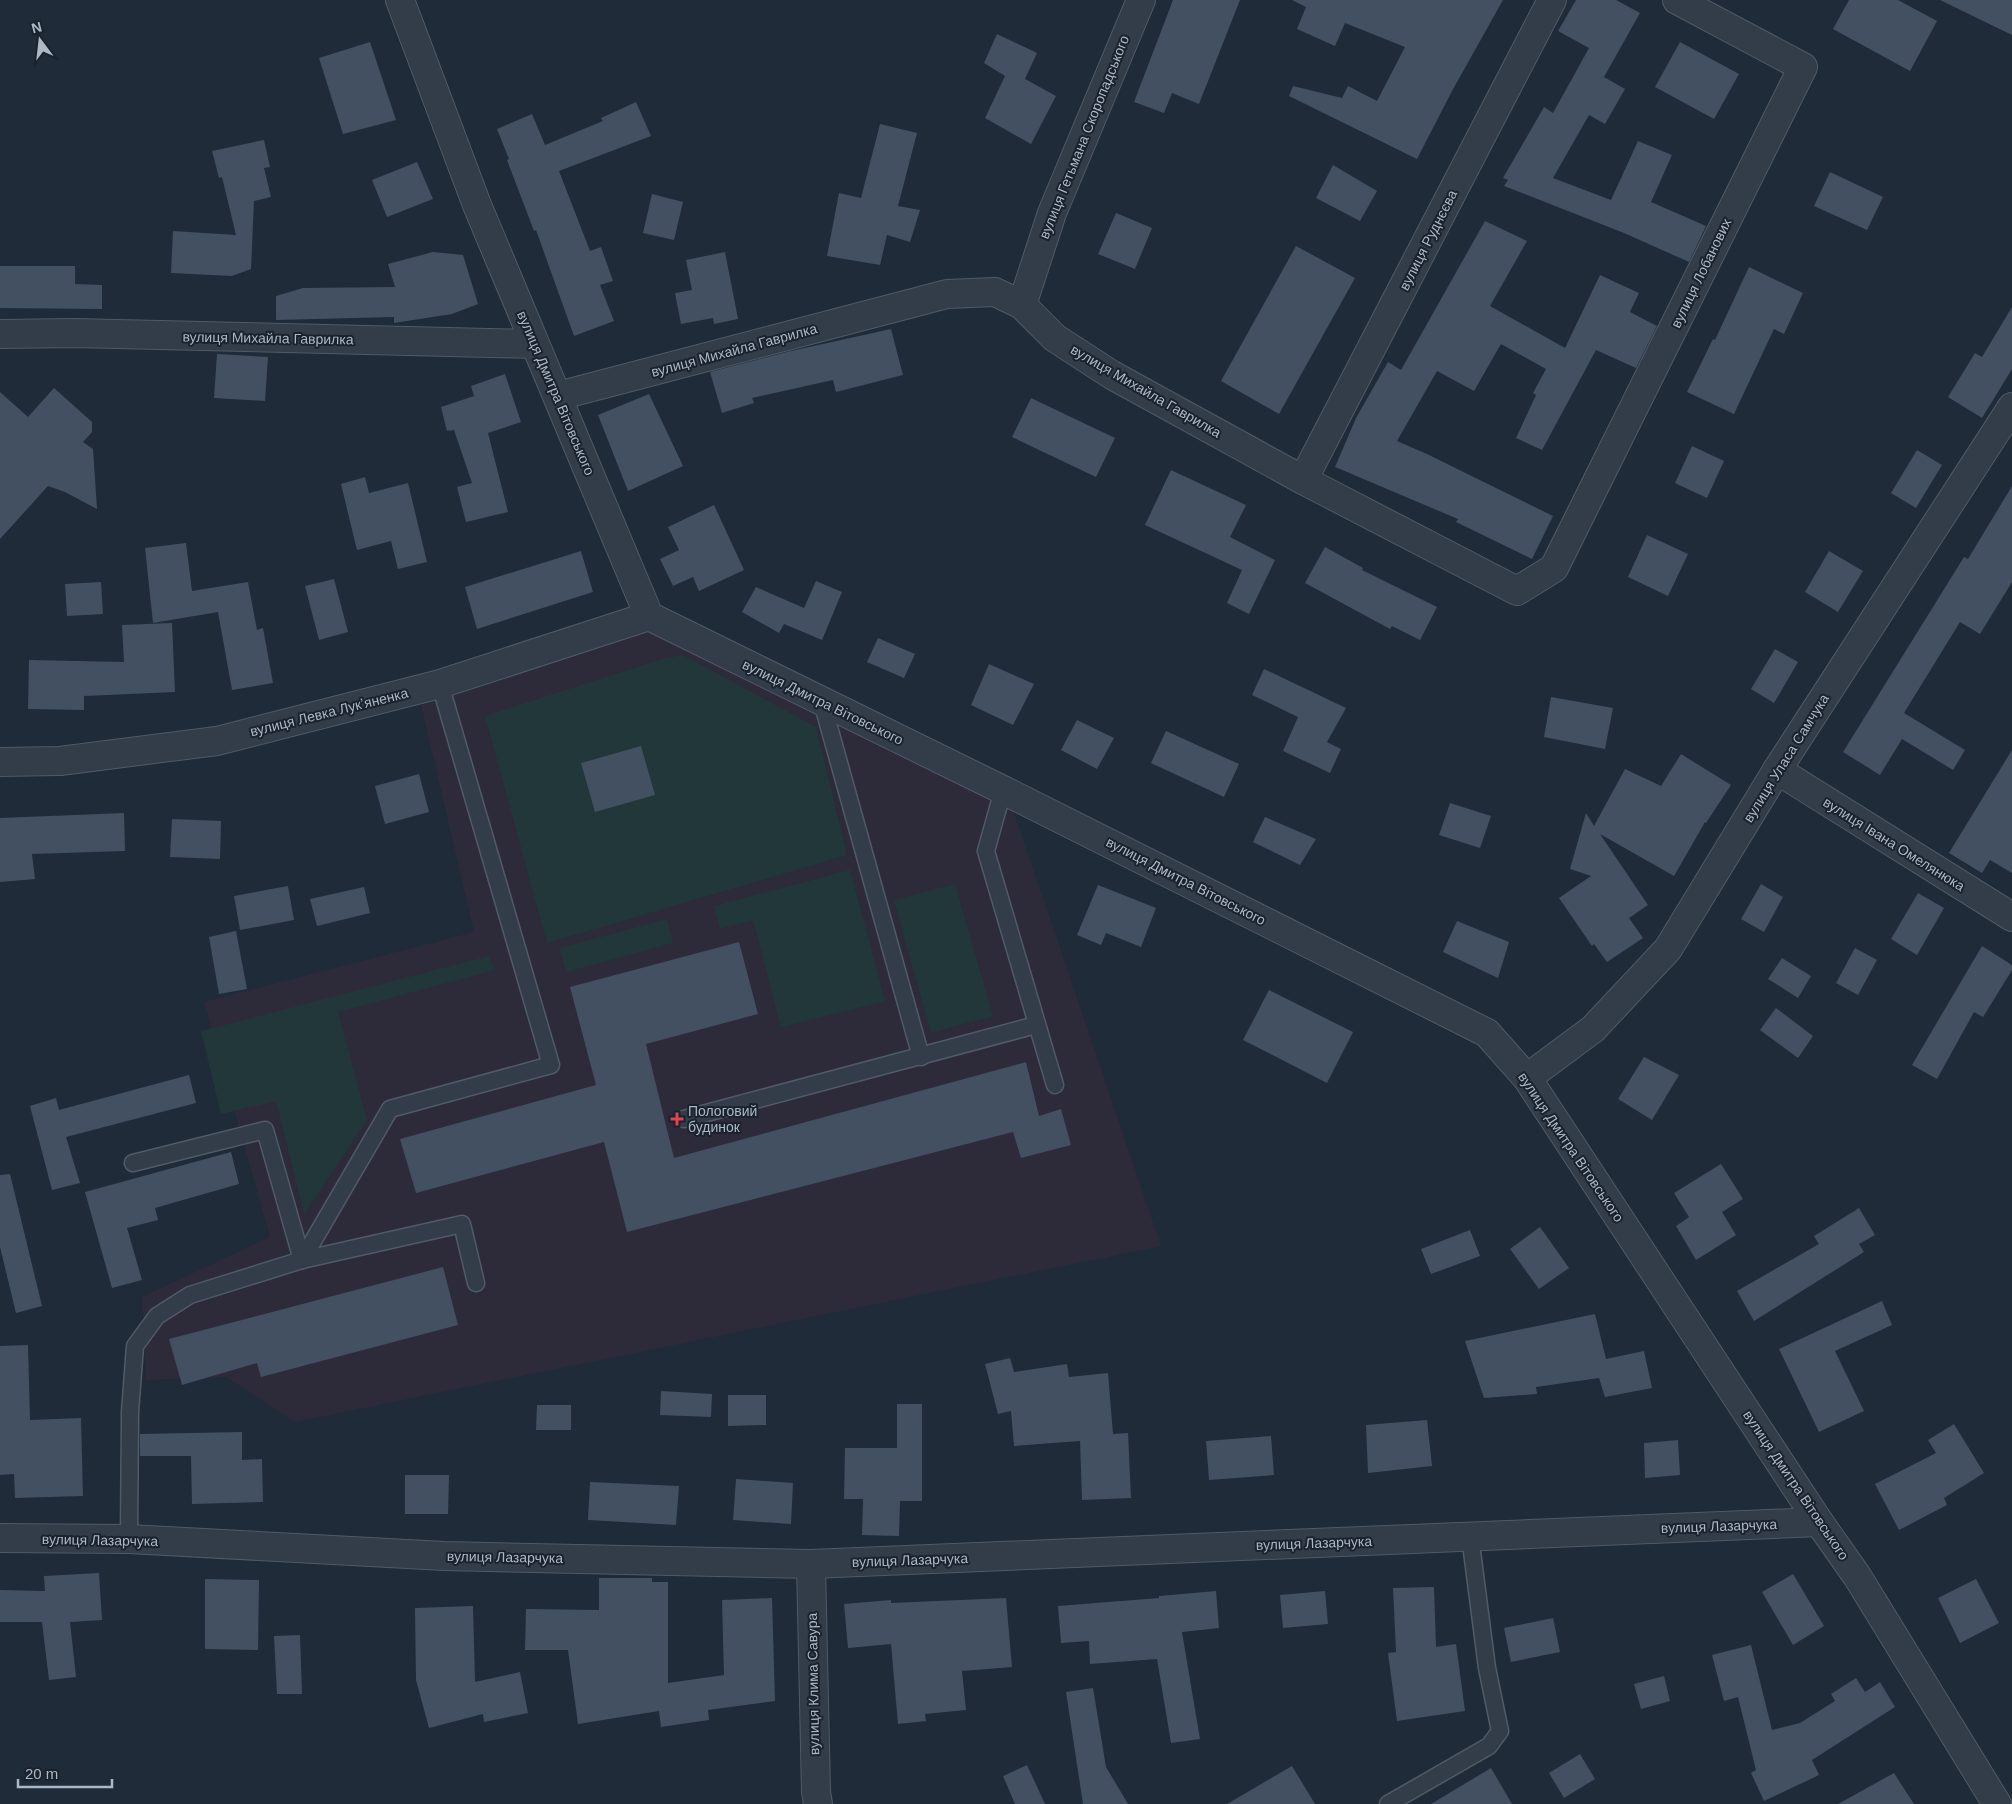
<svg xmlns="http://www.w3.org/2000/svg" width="2012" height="1804" font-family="Arial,sans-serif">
  <rect width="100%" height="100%" fill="#1f2b39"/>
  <path fill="#2d2b3a" d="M 648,628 L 1014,812 L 1161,1246 L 295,1422 L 226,1377 L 146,1380 L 142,1297 L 270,1237 L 204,1002 L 474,932 L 421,705 Z"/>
  <g fill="#21373a">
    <path d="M 683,655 L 816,727 L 847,855 L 547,943 L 485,716 L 665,658 Z"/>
    <path d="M 850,870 L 885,1001 L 781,1027 L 753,920 L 720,929 L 714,906 Z"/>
    <path d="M 955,884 L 993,1016 L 931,1033 L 894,900 Z"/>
    <path d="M 667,919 L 673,943 L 566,972 L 560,948 Z"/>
    <path d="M 489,956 L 495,970 L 338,1012 L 367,1120 L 304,1214 L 276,1101 L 221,1114 L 201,1031 Z"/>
  </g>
  <g fill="#425061">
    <path d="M 1173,0 L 1240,0 L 1199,104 L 1172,93 L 1164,113 L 1134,102 Z"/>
    <path d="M 1292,0 L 1503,0 L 1452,91 L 1417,159 L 1289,96 L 1293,86 L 1342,98 L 1348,86 L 1377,101 L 1405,47 L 1345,23 L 1335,46 L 1297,29 L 1306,7 Z"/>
    <path d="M 1576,0 L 1616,0 L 1640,13 L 1604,77 L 1625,89 L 1605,124 L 1589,115 L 1553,178 L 1611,200 L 1638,141 L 1672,155 L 1651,202 L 1706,226 L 1689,262 L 1624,233 L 1504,186 L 1508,180 L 1503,178 L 1544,107 L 1553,113 L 1589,48 L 1558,31 Z"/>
    <path d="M 1849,0 L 1898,0 L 1937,21 L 1910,71 L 1833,29 Z"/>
    <path d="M 1940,0 L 2012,0 L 2012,35 Z"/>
    <path d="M 997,34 L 1037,53 L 1025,79 L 1056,96 L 1031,144 L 985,118 L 1005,76 L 984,63 Z"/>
    <path d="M 370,42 L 396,120 L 343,134 L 319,58 Z"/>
    <path d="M 1680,42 L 1739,74 L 1714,119 L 1655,87 Z"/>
    <path d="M 636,102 L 651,136 L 559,171 L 590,251 L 601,247 L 613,281 L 600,285 L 614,321 L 574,336 L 536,230 L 534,231 L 507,160 L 509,159 L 497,129 L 532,114 L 545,145 L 603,121 L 601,118 Z"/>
    <path d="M 880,124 L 917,133 L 898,206 L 920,210 L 910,242 L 887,235 L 880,265 L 827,256 L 839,193 L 861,198 Z"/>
    <path d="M 264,140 L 270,167 L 264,168 L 271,197 L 254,201 L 251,269 L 232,276 L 171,273 L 173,231 L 236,235 L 222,177 L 219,178 L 212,151 Z"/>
    <path d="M 417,162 L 433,199 L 387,217 L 372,180 Z"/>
    <path d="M 1333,165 L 1377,191 L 1360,221 L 1316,198 Z"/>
    <path d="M 1830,172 L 1883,197 L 1867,230 L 1814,206 Z"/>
    <path d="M 652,194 L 683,202 L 674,240 L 643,233 Z"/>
    <path d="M 1116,213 L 1152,228 L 1135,269 L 1098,254 Z"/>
    <path d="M 1485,221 L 1527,241 L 1490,306 L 1565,348 L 1600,275 L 1639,293 L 1630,312 L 1657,326 L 1636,368 L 1596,350 L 1542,450 L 1516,438 L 1536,395 L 1533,393 L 1546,369 L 1501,344 L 1474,391 L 1437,371 L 1397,441 L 1427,454 L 1553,516 L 1532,559 L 1456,522 L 1458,519 L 1335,467 L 1356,418 L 1388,362 L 1401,370 Z"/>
    <path d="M 1296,246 L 1355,278 L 1279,414 L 1221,381 Z"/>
    <path d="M 433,252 L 463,255 L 478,304 L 452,314 L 394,323 L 394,317 L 276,320 L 276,296 L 303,288 L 395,287 L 388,264 Z"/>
    <path d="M 725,252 L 738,319 L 714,324 L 713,318 L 681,324 L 675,293 L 692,290 L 686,260 Z"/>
    <path d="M 0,266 L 75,266 L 75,284 L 102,285 L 102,309 L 0,308 Z"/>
    <path d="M 1749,267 L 1803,293 L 1784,334 L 1774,329 L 1734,414 L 1687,392 L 1713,339 L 1715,340 Z"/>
    <path d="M 2012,307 L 2012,369 L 1982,418 L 1948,397 L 1975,353 L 1982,357 Z"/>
    <path d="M 891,329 L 903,375 L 836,392 L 833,380 L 752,398 L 754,403 L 722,413 L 710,372 L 791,351 Z"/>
    <path d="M 217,354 L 268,357 L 265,401 L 214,398 Z"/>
    <path d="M 505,374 L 521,422 L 488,433 L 508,512 L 466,522 L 457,487 L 472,483 L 454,430 L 447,431 L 441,407 L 474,396 L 471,386 Z"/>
    <path d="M 54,388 L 92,422 L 92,432 L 83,442 L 93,449 L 97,509 L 65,492 L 48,486 L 0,539 L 0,392 L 28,417 Z"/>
    <path d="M 649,394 L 683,466 L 628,491 L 598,415 Z"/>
    <path d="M 1031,398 L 1115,438 L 1096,477 L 1012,437 Z"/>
    <path d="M 1692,446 L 1724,461 L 1707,498 L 1675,483 Z"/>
    <path d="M 1917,450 L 1942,465 L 1916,508 L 1891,493 Z"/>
    <path d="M 1171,470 L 1246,505 L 1230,537 L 1275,560 L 1249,614 L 1227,603 L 1242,570 L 1145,525 Z"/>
    <path d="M 365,477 L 369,493 L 408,483 L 427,562 L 398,569 L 391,541 L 357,550 L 341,484 Z"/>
    <path d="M 2012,486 L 2012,582 L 1980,634 L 1960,622 L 1904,713 L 1965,750 L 1953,770 L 1902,739 L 1880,775 L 1843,752 L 1964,557 L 1968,559 Z"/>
    <path d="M 714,505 L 744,570 L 699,591 L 693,577 L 673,586 L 660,559 L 679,550 L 668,527 Z"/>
    <path d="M 1647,535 L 1688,554 L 1668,596 L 1628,577 Z"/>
    <path d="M 186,543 L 192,591 L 248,582 L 257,630 L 263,628 L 273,683 L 232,690 L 218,612 L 153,623 L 145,548 Z"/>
    <path d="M 1325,547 L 1363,568 L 1362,570 L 1437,607 L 1420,640 L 1392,626 L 1390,629 L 1305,583 Z"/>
    <path d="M 581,551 L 593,592 L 477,629 L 465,587 Z"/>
    <path d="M 1829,551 L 1863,571 L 1838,612 L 1805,592 Z"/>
    <path d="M 334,579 L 348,632 L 319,640 L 305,586 Z"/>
    <path d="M 816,581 L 842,592 L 822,640 L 784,624 L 779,633 L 742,612 L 756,587 L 804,608 Z"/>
    <path d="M 101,582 L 103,614 L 67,616 L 65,584 Z"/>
    <path d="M 172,623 L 175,692 L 84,696 L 84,710 L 28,709 L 29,660 L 124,662 L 122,625 Z"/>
    <path d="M 878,638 L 915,654 L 904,678 L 867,662 Z"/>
    <path d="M 1775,649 L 1798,662 L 1774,703 L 1751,689 Z"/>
    <path d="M 989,664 L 1034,684 L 1013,725 L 971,705 Z"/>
    <path d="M 1264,669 L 1346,708 L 1327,742 L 1341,749 L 1330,773 L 1283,751 L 1298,717 L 1252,695 Z"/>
    <path d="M 1551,697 L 1613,708 L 1605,749 L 1544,737 Z"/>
    <path d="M 1077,720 L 1114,738 L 1097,769 L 1061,750 Z"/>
    <path d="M 1166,731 L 1239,764 L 1224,797 L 1151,763 Z"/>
    <path d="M 641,746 L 655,795 L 595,812 L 581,763 Z"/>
    <path d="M 2012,750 L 2012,873 L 1990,860 L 1982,873 L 1949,853 Z"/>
    <path d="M 1681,754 L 1731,785 L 1706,823 L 1705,822 L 1674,876 L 1600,834 L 1648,905 L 1629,918 L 1643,938 L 1607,962 L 1594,944 L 1592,946 L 1559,898 L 1591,876 L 1570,869 L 1586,813 L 1594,826 L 1625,769 L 1661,786 Z"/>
    <path d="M 419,774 L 429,812 L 385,824 L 375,786 Z"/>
    <path d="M 1450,803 L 1491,816 L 1480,848 L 1439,835 Z"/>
    <path d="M 124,813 L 125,851 L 32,854 L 35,879 L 0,882 L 0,818 Z"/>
    <path d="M 1265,817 L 1316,839 L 1300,865 L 1253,842 Z"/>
    <path d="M 172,819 L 221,821 L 220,859 L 170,857 Z"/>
    <path d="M 1761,884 L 1783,897 L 1764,932 L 1741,919 Z"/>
    <path d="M 1098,885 L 1156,908 L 1141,947 L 1106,933 L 1101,945 L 1077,935 Z"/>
    <path d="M 288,886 L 294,920 L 240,930 L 234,896 Z"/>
    <path d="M 364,887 L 370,913 L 317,926 L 310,899 Z"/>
    <path d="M 1918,893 L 1944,908 L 1917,955 L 1891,939 Z"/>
    <path d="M 1457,921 L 1509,942 L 1498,978 L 1443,952 Z"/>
    <path d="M 236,931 L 247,989 L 219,994 L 209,937 Z"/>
    <path d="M 739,942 L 758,1014 L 646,1044 L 674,1158 L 1026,1062 L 1039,1116 L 1061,1109 L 1071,1145 L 1021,1158 L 1013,1132 L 627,1232 L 604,1142 L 416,1193 L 400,1139 L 596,1085 L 570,987 Z"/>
    <path d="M 1982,946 L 2012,965 L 2012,970 L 1983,1017 L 1974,1012 L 1937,1079 L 1912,1065 Z"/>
    <path d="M 1855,948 L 1877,960 L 1858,995 L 1836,983 Z"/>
    <path d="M 1782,958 L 1811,976 L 1798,998 L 1768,979 Z"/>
    <path d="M 1269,990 L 1353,1032 L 1327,1083 L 1243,1040 Z"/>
    <path d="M 1776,1008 L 1813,1036 L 1798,1058 L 1760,1030 Z"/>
    <path d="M 1644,1057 L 1679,1075 L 1652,1120 L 1618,1099 Z"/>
    <path d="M 189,1075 L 196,1103 L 66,1137 L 80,1183 L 52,1190 L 30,1106 L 56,1098 L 59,1110 Z"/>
    <path d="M 231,1152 L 239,1184 L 155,1208 L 158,1220 L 127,1228 L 142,1280 L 112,1288 L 85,1192 Z"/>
    <path d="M 1721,1164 L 1743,1199 L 1722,1212 L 1736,1235 L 1696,1260 L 1676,1226 L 1689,1217 L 1674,1193 Z"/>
    <path d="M 10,1174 L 42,1306 L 16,1313 L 0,1247 L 0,1175 Z"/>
    <path d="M 1859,1208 L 1875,1235 L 1859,1244 L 1864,1252 L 1754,1321 L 1737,1291 L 1819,1244 L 1814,1236 Z"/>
    <path d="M 1540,1227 L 1569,1268 L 1539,1289 L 1510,1249 Z"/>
    <path d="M 1470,1230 L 1480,1256 L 1431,1274 L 1421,1249 Z"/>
    <path d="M 443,1267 L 458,1325 L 261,1377 L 257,1363 L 182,1385 L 169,1339 Z"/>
    <path d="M 1882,1301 L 1892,1325 L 1835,1351 L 1864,1411 L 1819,1432 L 1779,1349 Z"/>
    <path d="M 1595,1314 L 1606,1359 L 1644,1351 L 1652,1388 L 1605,1397 L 1599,1378 L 1536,1387 L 1537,1394 L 1484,1398 L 1465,1341 Z"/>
    <path d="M 28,1345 L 30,1420 L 81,1418 L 83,1496 L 15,1498 L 14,1474 L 0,1475 L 0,1346 Z"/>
    <path d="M 1010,1358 L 1014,1372 L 1067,1364 L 1069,1377 L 1108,1373 L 1113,1434 L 1128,1433 L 1131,1498 L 1082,1500 L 1080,1441 L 1014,1446 L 1011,1411 L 998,1414 L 985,1364 Z"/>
    <path d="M 661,1391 L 712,1394 L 711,1417 L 660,1415 Z"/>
    <path d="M 728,1395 L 766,1395 L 766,1425 L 728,1426 Z"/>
    <path d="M 897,1404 L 922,1404 L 922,1501 L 900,1501 L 899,1536 L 862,1535 L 863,1499 L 844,1499 L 845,1448 L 897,1448 Z"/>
    <path d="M 537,1405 L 571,1405 L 571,1430 L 536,1430 Z"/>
    <path d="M 1427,1420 L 1432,1466 L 1368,1473 L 1366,1425 Z"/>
    <path d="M 1954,1424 L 1984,1473 L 1944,1498 L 1947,1505 L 1899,1530 L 1875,1484 L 1936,1453 L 1928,1440 Z"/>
    <path d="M 242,1432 L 242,1460 L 262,1459 L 263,1502 L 192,1504 L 191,1456 L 140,1456 L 140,1434 Z"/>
    <path d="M 1271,1436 L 1274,1475 L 1209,1480 L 1206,1441 Z"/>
    <path d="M 1678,1440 L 1680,1475 L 1645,1478 L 1644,1443 Z"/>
    <path d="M 405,1475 L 449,1475 L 448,1514 L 405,1514 Z"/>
    <path d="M 736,1479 L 793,1483 L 791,1524 L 733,1520 Z"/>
    <path d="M 590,1482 L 679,1486 L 676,1525 L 588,1520 Z"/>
    <path d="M 99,1573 L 102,1620 L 70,1622 L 76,1677 L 49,1680 L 42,1622 L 0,1622 L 0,1590 L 45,1591 L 44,1576 Z"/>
    <path d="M 1793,1574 L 1824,1626 L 1793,1645 L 1762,1592 Z"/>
    <path d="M 599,1578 L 652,1578 L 652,1582 L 668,1582 L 668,1683 L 724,1675 L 722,1600 L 772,1598 L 775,1701 L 708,1710 L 709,1720 L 661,1727 L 659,1711 L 578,1724 L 568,1650 L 525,1650 L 526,1609 L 599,1610 Z"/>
    <path d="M 205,1579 L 259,1580 L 258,1650 L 205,1649 Z"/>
    <path d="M 1976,1579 L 1999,1623 L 1960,1643 L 1938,1598 Z"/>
    <path d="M 1434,1587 L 1436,1647 L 1456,1644 L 1465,1711 L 1397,1721 L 1388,1653 L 1396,1652 L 1393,1588 Z"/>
    <path d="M 1216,1591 L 1219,1628 L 1182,1632 L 1200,1739 L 1171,1743 L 1157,1659 L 1090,1664 L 1089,1641 L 1061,1643 L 1058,1606 L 1159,1598 L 1159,1596 Z"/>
    <path d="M 1325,1591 L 1328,1624 L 1283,1628 L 1280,1595 Z"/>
    <path d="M 1006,1598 L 1012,1667 L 962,1671 L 966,1710 L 925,1714 L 926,1721 L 898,1724 L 891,1644 L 848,1648 L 844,1604 L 891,1600 L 891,1603 Z"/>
    <path d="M 473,1606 L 475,1682 L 520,1672 L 528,1713 L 484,1722 L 483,1714 L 429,1728 L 416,1680 L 415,1608 Z"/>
    <path d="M 1553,1618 L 1560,1652 L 1511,1662 L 1504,1628 Z"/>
    <path d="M 300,1635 L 302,1694 L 277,1694 L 274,1636 Z"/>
    <path d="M 1751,1645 L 1772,1730 L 1800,1723 L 1835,1701 L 1831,1694 L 1856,1678 L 1865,1692 L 1880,1682 L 1895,1707 L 1812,1760 L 1819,1775 L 1764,1801 L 1751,1773 L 1756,1770 L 1738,1697 L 1724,1701 L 1712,1655 Z"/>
    <path d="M 1664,1676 L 1670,1701 L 1641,1709 L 1634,1684 Z"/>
    <path d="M 1093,1688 L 1106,1767 L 1128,1804 L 1083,1804 L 1066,1692 Z"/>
    <path d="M 1580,1754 L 1595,1779 L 1564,1798 L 1549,1773 Z"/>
    <path d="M 1027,1765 L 1045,1804 L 1015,1804 L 1003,1776 Z"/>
    <path d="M 1292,1766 L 1315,1804 L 1227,1804 Z"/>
    <path d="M 1491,1768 L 1512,1804 L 1431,1804 Z"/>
    <path d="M 1894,1773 L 1914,1804 L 1838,1804 Z"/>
  </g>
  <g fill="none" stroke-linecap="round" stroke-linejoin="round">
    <g stroke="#515a67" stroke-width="19">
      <g id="service">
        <path d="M 822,702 L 921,1057"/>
        <path d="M 1003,790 L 986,851 L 1055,1085"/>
        <path d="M 684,1119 L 1036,1025"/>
        <path d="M 133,1163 L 265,1130 L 302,1260"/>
        <path d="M 302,1260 L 390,1109 L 551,1065 L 440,684"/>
        <path d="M 129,1539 L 130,1412 L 135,1346 L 157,1316 L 190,1295 L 302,1260 L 462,1224 L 476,1283"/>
        <path d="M 1388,1804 L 1489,1746 L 1500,1731 L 1487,1668 L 1470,1536"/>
      </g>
    </g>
    <g stroke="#515a67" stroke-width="30">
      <g id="minor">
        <path d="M 400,0 L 477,205 L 649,616 L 1003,790 L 1487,1033 L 1527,1078 L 1819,1522 L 1857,1576 L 1997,1804"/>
        <path d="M 1022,305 L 1052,213 L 1141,0"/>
        <path d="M 0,334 L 74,333 L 535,344"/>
        <path d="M 558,396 L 947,294 L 995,292 L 1022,305 L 1055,338 L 1112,375 L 1303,480 L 1517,591 L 1554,568 L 1803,67 L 1677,0"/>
        <path d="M 1303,480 L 1552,0"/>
        <path d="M 0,762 L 60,761 L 217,741 L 440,684 L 649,616"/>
        <path d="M 1777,770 L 2012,917"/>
        <path d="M 1527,1078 L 1593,1029 L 1668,949 L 1777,770 L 2012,407"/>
        <path d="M 0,1538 L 129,1539 L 444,1556 L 811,1564 L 1819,1522"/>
        <path d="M 811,1564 L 816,1792 L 818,1804"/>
      </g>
    </g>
    <use href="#service" stroke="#333d49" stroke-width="16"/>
    <use href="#minor" stroke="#333d49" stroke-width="28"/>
  </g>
  <path fill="#e0444e" stroke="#19222d" stroke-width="2" d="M674.5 1111.5h5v5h5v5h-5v5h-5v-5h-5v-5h5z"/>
  <g text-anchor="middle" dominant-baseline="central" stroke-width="4" stroke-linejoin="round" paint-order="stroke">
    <g font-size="14" fill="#adb7c6" stroke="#19222d">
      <text transform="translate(1084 137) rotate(-68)">вулиця Гетьмана Скоропадського</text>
      <text transform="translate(1428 240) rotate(-63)">вулиця Руднєєва</text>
      <text transform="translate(1701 273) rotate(-64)">вулиця Лобанових</text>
      <text transform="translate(268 338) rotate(1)">вулиця Михайла Гаврилка</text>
      <text transform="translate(734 350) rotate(-15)">вулиця Михайла Гаврилка</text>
      <text transform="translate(1146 391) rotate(30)">вулиця Михайла Гаврилка</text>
      <text transform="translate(556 393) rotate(67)">вулиця Дмитра Вітовського</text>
      <text transform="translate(823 702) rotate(26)">вулиця Дмитра Вітовського</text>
      <text transform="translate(329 712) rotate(-14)">вулиця Левка Лукʼяненка</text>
      <text transform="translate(1786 758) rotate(-58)">вулиця Уласа Самчука</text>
      <text transform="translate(1894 844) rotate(32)">вулиця Івана Омелянюка</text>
      <text transform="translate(1186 881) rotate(27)">вулиця Дмитра Вітовського</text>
      <text transform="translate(1571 1147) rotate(56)">вулиця Дмитра Вітовського</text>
      <text transform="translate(1796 1485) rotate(56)">вулиця Дмитра Вітовського</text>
      <text transform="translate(1719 1526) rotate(-2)">вулиця Лазарчука</text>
      <text transform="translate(100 1540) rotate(1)">вулиця Лазарчука</text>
      <text transform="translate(1314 1543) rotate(-2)">вулиця Лазарчука</text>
      <text transform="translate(505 1557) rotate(1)">вулиця Лазарчука</text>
      <text transform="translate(910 1560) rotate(-2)">вулиця Лазарчука</text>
      <text transform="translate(813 1684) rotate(-91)">вулиця Клима Савура</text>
    </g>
    <g font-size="14" fill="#adb7c6" stroke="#19222d" text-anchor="start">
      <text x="688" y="1111">Пологовий<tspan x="688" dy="16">будинок</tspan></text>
    </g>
  </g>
  <g transform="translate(40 40) rotate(345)" stroke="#19222d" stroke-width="4" paint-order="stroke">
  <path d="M0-4L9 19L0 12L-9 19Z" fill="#adb7c6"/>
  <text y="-8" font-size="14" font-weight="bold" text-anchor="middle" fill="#adb7c6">N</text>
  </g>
  <path d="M18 1779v8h94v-8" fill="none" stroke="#adb7c6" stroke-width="2.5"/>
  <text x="25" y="1779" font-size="15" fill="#adb7c6" stroke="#19222d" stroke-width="4" paint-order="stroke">20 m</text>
</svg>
